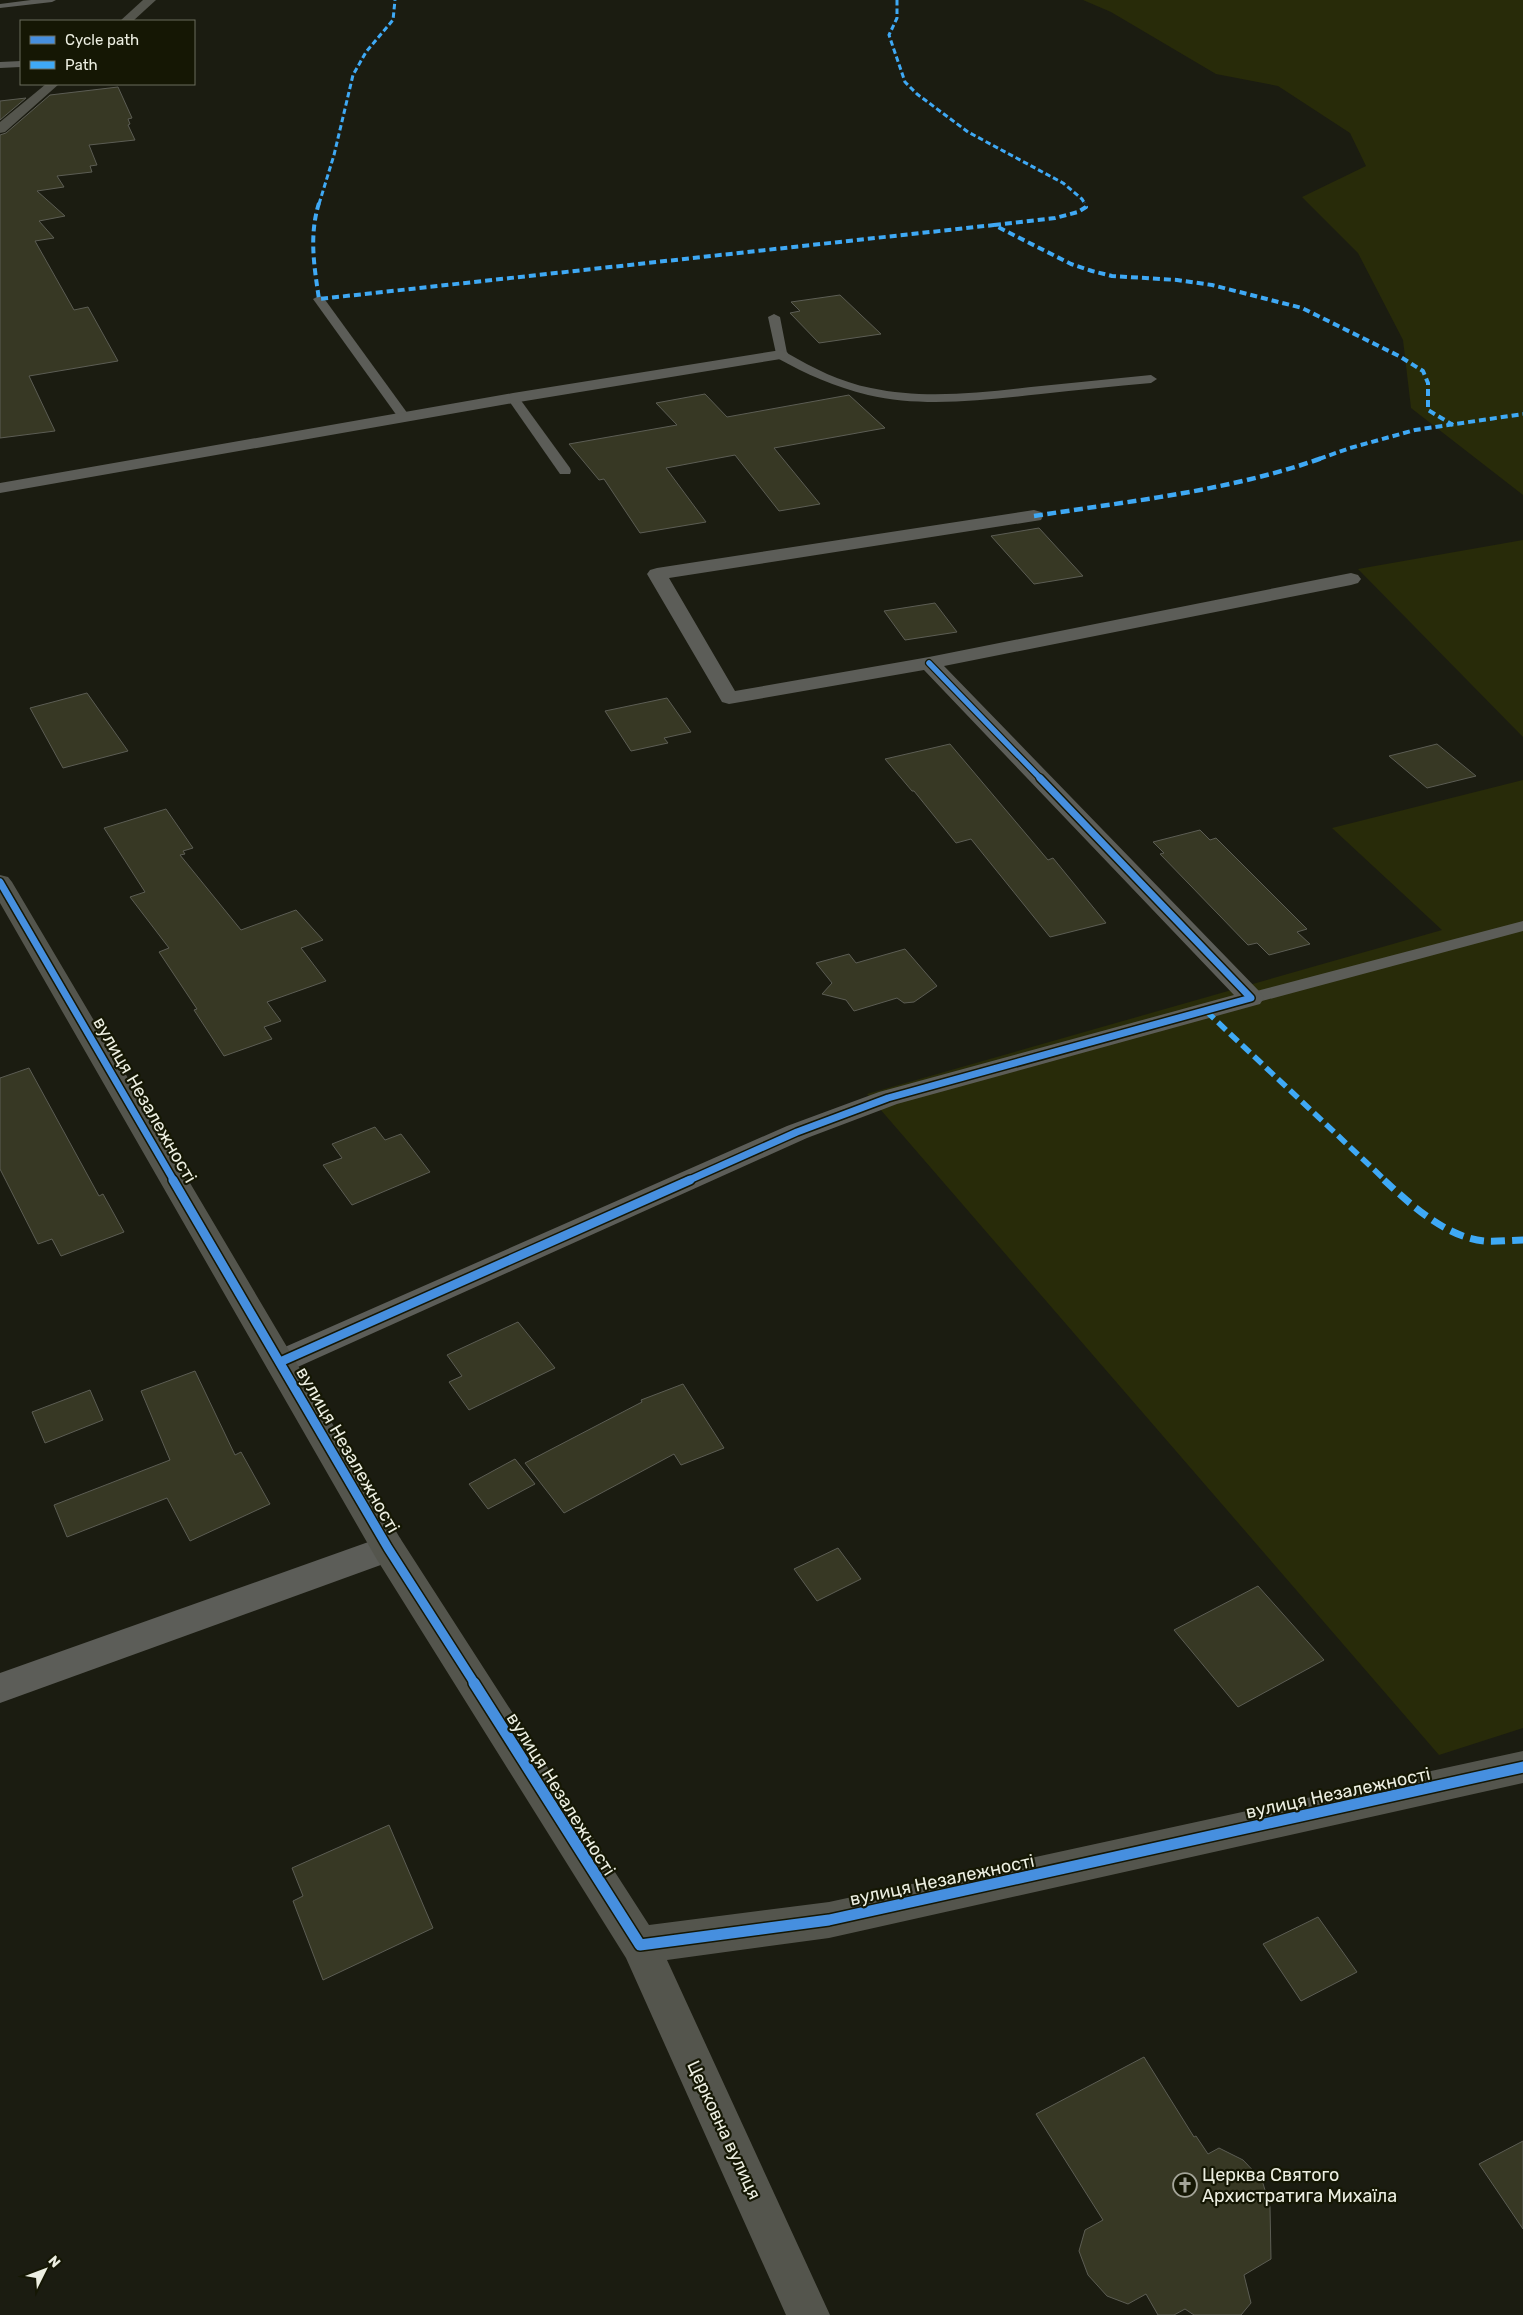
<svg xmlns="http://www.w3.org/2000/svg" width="1523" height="2315" font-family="Rubik,sans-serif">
  <rect width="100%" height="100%" fill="#1b1c11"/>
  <g fill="#282b09">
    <path d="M 1083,0 L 1523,0 L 1523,495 L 1411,408 L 1403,340 L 1358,253 L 1302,197 L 1366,166 L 1350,133 L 1278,86 L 1216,74 L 1111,12 Z"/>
    <path d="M 1523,540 L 1523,737 L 1358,569 Z"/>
    <path d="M 1523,780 L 1523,1728 L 1439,1755 L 867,1094 L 1442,930 L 1332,828 Z"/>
  </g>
  <g fill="#373824" stroke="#5c5d54">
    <path d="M 118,87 L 132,118 L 128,119 L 130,124 L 128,125 L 135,140 L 89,145 L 97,165 L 90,166 L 92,172 L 57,176 L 64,187 L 37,191 L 65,216 L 39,221 L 54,238 L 35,241 L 74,310 L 88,307 L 118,361 L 29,376 L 55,431 L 0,438 L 0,135 L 6,133 L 50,95 Z"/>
    <path d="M 26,98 L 0,120 L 0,101 Z"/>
    <path d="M 840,295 L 881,334 L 819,343 L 790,313 L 800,311 L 791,302 Z"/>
    <path d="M 705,394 L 727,417 L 849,395 L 885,428 L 774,448 L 820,504 L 779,511 L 735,455 L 666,468 L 706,522 L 640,533 L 604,479 L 599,480 L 569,444 L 677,425 L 656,403 Z"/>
    <path d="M 1039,528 L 1083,576 L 1034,584 L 991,536 Z"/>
    <path d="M 935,603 L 957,632 L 905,640 L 884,611 Z"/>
    <path d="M 87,693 L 128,751 L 63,768 L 30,708 Z"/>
    <path d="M 667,698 L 691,732 L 664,738 L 668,743 L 631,751 L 605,711 Z"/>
    <path d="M 950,744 L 1048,860 L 1053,858 L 1106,923 L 1050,937 L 971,839 L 956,843 L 914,791 L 912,791 L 885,759 Z"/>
    <path d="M 1437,744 L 1476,776 L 1427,788 L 1389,756 Z"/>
    <path d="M 166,809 L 193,848 L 183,851 L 185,854 L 180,855 L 241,930 L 296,910 L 323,940 L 301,948 L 326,981 L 267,1002 L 281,1021 L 264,1027 L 272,1039 L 224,1056 L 194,1010 L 197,1009 L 159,952 L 169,948 L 130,897 L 145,892 L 104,828 Z"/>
    <path d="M 1200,830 L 1210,840 L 1216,838 L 1307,929 L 1297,932 L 1310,944 L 1269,955 L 1257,943 L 1248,945 L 1160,854 L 1164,853 L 1153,842 Z"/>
    <path d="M 905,949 L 937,986 L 914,1002 L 904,1003 L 897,998 L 854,1011 L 846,1000 L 822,994 L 832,983 L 816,963 L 849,954 L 856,963 Z"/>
    <path d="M 29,1068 L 99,1196 L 103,1194 L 124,1232 L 61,1256 L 52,1239 L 38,1244 L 0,1169 L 0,1078 Z"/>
    <path d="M 375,1127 L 385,1140 L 401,1134 L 430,1172 L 352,1205 L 323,1165 L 342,1158 L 332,1144 Z"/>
    <path d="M 518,1322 L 555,1368 L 469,1410 L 449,1382 L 462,1376 L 447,1355 Z"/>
    <path d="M 195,1371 L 235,1455 L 241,1452 L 270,1504 L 190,1541 L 167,1498 L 67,1537 L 54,1505 L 170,1460 L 141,1391 Z"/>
    <path d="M 683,1384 L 724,1448 L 681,1465 L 674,1454 L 564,1513 L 525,1463 L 642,1402 L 641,1400 Z"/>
    <path d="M 90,1390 L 103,1420 L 45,1443 L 32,1412 Z"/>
    <path d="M 515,1459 L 535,1484 L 488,1509 L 469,1484 Z"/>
    <path d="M 838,1548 L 861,1579 L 817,1601 L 794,1569 Z"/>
    <path d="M 1258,1586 L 1324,1660 L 1238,1707 L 1174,1630 Z"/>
    <path d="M 389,1825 L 433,1928 L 323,1980 L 293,1901 L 303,1896 L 292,1868 Z"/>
    <path d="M 1318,1917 L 1357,1972 L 1301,2001 L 1263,1944 Z"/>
    <path d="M 1144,2057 L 1194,2137 L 1196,2136 L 1208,2154 L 1219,2148 L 1243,2160 L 1262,2180 L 1270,2207 L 1271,2259 L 1244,2275 L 1251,2303 L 1241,2315 L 1194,2315 L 1185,2309 L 1174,2315 L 1158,2315 L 1146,2294 L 1128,2304 L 1107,2296 L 1088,2275 L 1079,2251 L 1085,2230 L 1103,2220 L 1036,2114 Z"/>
    <path d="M 1523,2141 L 1523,2229 L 1479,2164 Z"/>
  </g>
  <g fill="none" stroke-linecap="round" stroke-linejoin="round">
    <g fill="#5c5d58" fill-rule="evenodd">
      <path d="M 31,0 L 56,0 L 52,2 L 0,8 L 0,4 Z"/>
      <path d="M 21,61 L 21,67 L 0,68 L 0,62 Z"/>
      <path d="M 319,296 L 323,297 L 408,414 L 410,417 L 408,420 L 400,420 L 313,299 Z"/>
      <path d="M 774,314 L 780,317 L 787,353 C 813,368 840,382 871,388 C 927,400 985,392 1041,386 C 1078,382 1114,379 1151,375 L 1157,379 L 1151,383 C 1114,386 1078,390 1041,394 C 984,400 924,408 868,395 C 835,387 806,374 777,358 L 768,317 Z"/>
      <path d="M 513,394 L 517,395 L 570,468 L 571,471 L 570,474 L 560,474 L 507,398 Z"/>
      <path d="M 1523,921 L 1523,931 L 1251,1004 L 1245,1002 L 1242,998 L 1245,994 Z"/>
    </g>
    <g fill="#5c5d58" fill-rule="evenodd">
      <path d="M 781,350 L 787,352 L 789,355 L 787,358 L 513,403 L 0,493 L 0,483 L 513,393 Z"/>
      <path d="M 1034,510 L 1041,512 L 1043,516 L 1041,520 L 669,578 L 735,691 L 929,657 L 1351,573 L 1358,575 L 1361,579 L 1358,583 L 1351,585 L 944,666 L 1260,992 L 1264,998 L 1260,1004 L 897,1104 L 807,1138 L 291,1370 L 280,1373 L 269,1370 L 265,1362 L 269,1354 L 787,1126 L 879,1092 L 1234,995 L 924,670 L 729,704 L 722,702 L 647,574 L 650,570 L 657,568 Z"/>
      <path d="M 388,1535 L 400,1538 L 404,1548 L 400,1558 L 0,1703 L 0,1673 Z"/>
    </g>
    <g fill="#54554d" fill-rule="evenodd">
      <path d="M 143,0 L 156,0 L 133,21 L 120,21 Z"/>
      <path d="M 46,84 L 59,84 L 5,132 L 0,133 L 0,122 Z"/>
      <path d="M 0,875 L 8,877 L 12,882 L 400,1538 L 649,1925 L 829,1902 L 1523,1751 L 1523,1783 L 829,1938 L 667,1960 L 830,2315 L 786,2315 L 626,1958 L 376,1558 L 0,903 Z"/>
    </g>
    <g stroke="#3fa9f5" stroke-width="3" stroke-dasharray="5.5 3" stroke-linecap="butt">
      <path d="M 897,0 L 897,18 L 889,35 L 905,82 L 917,94 L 968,132 L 1063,183 L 1082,199 L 1085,204"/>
      <path d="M 319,204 L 334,155 L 353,75 L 366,52 L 393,20 L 395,0"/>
    </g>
    <g stroke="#3fa9f5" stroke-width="4" stroke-dasharray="7 4" stroke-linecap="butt">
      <path d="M 319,203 C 309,235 314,266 319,299 L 994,225 L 1071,264 L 1092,271 L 1112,276 L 1177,280 L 1212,285 L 1302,308 L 1399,356 L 1423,371 L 1428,383 L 1428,410 L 1453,425"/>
      <path d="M 994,225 L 1055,218 L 1078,212 L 1086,207 L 1084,203"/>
      <path d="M 1319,459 L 1350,448 L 1415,430 L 1523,414"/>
    </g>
    <path stroke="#3fa9f5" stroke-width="4.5" stroke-dasharray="9 4.5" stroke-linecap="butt" d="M 1034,516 C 1130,501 1230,491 1322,458"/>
    <path stroke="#3fa9f5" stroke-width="5.5" stroke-dasharray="11 5.5" stroke-linecap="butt" d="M 1206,1011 L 1386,1181"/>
    <path stroke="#3fa9f5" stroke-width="7" stroke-dasharray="14 7" stroke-linecap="butt" d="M 1384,1180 C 1411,1205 1446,1237 1484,1241 C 1497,1242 1511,1240 1523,1240"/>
    <g stroke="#151704" stroke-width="8">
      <path id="cycleway-far3" d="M 929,663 L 1041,779"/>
    </g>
    <g stroke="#151704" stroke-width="10">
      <g id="cycleway-far2">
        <path d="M 0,882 L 174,1181"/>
        <path d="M 687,1181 L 797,1132 L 888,1098 L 1251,998 L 1040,778"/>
      </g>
    </g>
    <g stroke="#151704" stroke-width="12">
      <g id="cycleway-far1">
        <path d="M 173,1180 L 388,1548 L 475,1684"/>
        <path d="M 280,1362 L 690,1180"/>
      </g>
    </g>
    <g stroke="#151704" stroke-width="14">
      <path id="cycleway" d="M 474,1683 L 640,1945 L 829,1920 L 1523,1767"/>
    </g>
    <use href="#cycleway-far3" stroke="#468fdf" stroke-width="5.5"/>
    <use href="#cycleway-far2" stroke="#468fdf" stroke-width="7"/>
    <use href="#cycleway-far1" stroke="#468fdf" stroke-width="9"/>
    <use href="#cycleway" stroke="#468fdf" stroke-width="11"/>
  </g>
  <defs>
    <g id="church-ring" transform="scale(1.25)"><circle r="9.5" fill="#151704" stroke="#a4a599" stroke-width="1.5"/><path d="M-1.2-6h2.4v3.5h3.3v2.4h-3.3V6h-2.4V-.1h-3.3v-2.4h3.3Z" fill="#a4a599"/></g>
  </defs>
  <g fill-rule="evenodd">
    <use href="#church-ring" x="1185" y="2185"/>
  </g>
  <g text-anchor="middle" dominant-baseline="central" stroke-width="4.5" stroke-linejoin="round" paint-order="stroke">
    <g font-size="18" fill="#edefe2" stroke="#151704">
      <text transform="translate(145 1100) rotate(60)">вулиця Незалежності</text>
      <text transform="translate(348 1450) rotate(60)">вулиця Незалежності</text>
      <text transform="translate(1338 1793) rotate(-12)">вулиця Незалежності</text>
      <text transform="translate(561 1794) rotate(58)">вулиця Незалежності</text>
      <text transform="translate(942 1880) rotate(-12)">вулиця Незалежності</text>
      <text transform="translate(724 2130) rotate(65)">Церковна вулиця</text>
    </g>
    <g font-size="18" fill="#edefe2" stroke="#151704" text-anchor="start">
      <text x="1202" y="2175">Церква Святого<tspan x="1202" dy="21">Архистратига Михаїла</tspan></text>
    </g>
  </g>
  <rect x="20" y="20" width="175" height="65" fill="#151704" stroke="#6b6d5d"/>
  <rect x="30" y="36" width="25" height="8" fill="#468fdf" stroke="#6b6d5d"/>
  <text x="65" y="45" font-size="15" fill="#edefe2">Cycle path</text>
  <rect x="30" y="61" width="25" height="8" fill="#3fa9f5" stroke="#6b6d5d"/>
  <text x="65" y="70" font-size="15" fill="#edefe2">Path</text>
  <g transform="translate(45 2270) rotate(48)" stroke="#151704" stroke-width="4" paint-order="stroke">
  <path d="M0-4L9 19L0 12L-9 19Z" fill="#edefe2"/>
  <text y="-8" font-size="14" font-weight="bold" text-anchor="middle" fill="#edefe2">N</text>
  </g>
</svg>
